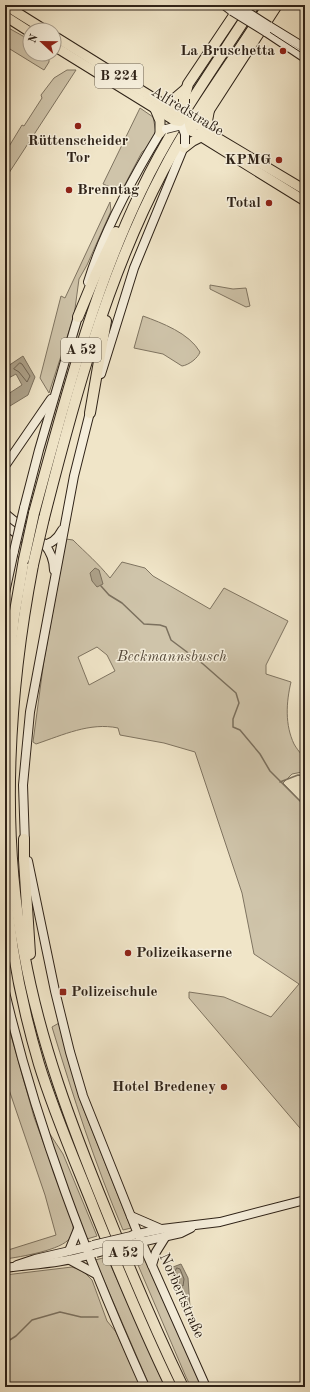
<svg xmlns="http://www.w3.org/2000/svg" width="310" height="1392" font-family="'Old Standard TT',serif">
  <rect width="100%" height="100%" fill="#f0e5c8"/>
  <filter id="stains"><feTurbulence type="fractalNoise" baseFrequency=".005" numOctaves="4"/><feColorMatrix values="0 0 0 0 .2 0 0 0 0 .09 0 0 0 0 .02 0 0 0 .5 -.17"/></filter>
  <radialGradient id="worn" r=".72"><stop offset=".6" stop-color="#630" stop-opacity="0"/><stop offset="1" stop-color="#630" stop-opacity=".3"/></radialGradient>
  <g fill="#cfc4aa" stroke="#7f7461" fill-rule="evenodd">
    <path d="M 5,26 L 30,40 L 30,54 L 49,54 L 49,62 L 44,70 L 5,46 Z"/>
    <path d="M 67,70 L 76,70 L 5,179 L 5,153 L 22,125 L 24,126 L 42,98 L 41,95 L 54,78 Z"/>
    <path d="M 140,108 L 153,117 L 156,132 L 147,148 L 142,152 L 123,188 L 117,190 L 103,184 Z"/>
    <path d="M 110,202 L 111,211 L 87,265 L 79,279 L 74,316 L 49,393 L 40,378 L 61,296 L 65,298 Z"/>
    <path d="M 210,285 L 233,289 L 246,288 L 250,306 L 246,307 L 210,289 Z"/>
    <path d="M 143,316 C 162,323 189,333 200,352 C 198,358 189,365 182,366 L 163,354 L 134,348 Z"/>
    <path d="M 66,539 L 73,540 C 86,553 98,563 110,578 L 122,562 L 145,568 L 153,576 L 210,609 L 224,588 L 288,621 L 266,665 L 266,674 L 291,682 C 286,703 285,725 294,744 C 299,753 305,756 305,766 L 303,766 L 302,772 L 292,774 L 283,783 L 302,803 L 305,802 L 305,1134 L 189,998 L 189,992 L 224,997 L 271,1017 L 299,984 L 254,954 L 242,893 L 195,752 L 164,743 L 120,735 L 118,728 C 90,722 63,735 36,744 L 33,742 L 44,660 ZM 97,647 L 107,655 L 115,671 L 89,685 L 78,657 Z"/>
    <path d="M 5,1013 L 34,1117 L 73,1223 C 73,1229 74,1233 70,1238 C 62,1250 20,1257 5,1259 L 5,1251 L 56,1235 L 45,1195 L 5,1078 Z"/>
    <path d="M 59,1023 L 80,1100 L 131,1228 L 123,1230 C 95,1164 73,1096 52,1027 Z"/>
    <path d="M 48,1131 L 63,1154 L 97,1236 L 87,1239 L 81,1227 Z"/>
    <path d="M 140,1249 L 194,1369 L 202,1387 L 191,1387 L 186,1377 L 132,1251 Z"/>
    <path d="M 107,1257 L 165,1387 L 150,1387 L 96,1262 L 95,1260 Z"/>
    <path d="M 72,1267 L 83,1271 L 92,1280 L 107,1321 L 116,1332 L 141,1387 L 5,1387 L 5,1275 Z"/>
  </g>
  <g fill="#aea38c" stroke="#7b705e">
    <path d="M 23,356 L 35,377 L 28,395 L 5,409 L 5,396 L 22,385 L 16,374 L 5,380 L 5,368 Z"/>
    <path d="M 95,568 L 99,570 L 103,584 L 97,587 L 92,581 L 90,573 Z"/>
    <path d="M 181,1264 L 188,1278 L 190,1307 L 188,1310 L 171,1273 L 173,1267 Z"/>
  </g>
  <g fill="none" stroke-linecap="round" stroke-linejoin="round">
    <g stroke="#6e6352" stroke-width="1">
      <path d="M 20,363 L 22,364 L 30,376 L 27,382 L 19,372 L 14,369 Z"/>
      <path d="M 177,1268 L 180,1269 L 184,1279 L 183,1286 L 180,1285 L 175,1272 Z"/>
    </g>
    <g stroke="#7b705e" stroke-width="1.5">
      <path d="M 101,586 L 109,595 L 122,603 L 144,624 L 160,625 L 166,627 L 171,640 L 203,664 L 236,693 L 239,703 L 233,719 L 233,727 L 240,730 L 260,754 L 270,771 L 305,806"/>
      <path d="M 280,782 L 298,775 L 305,776"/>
      <path d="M 5,1343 L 16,1336 L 32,1320 L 60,1312 L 81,1317 L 98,1317"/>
    </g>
    <g stroke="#2f2318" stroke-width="10">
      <g id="secondary">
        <path d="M 224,5 L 232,11"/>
        <path d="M 269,26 L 305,48"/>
        <path d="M 266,32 L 305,58"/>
        <path d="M 88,282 C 104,230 132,179 160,133 L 165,129"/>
        <path d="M 101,374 L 134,268 L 185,144"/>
        <path d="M 5,466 L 51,399"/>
        <path d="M 24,508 L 39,450 L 79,313"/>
        <path d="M 5,513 C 24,532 53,538 54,570"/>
        <path d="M 5,525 C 22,538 47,559 62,530"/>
        <path d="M 5,593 L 14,551"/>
        <path d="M 25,844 L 23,785 L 30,712 L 74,476 L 91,408"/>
        <path d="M 28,861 L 55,991 L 70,1052 L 83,1096 L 138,1234 L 206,1387"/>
        <path d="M 5,992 C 37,1129 88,1260 145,1387"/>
        <path d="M 131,1216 L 161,1229"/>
        <path d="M 133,1235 L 162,1229 L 220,1222 L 305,1200"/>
        <path d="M 136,1243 L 181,1233 L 191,1228"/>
        <path d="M 69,1251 L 78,1229"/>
        <path d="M 70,1260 L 96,1274"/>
        <path d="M 17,1265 L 35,1259 L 91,1246"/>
        <path d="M 152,1265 L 156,1252 L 166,1236"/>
        <path d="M 5,1268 C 35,1264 63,1263 92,1254"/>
      </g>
    </g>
    <g stroke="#2f2318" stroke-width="11">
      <g id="primary">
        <path d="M 5,5 L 45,30"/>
        <path d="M 5,16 L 30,32"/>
        <path d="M 54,36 L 176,112"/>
        <path d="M 54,46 L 172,119"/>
        <path d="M 155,109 L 160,121 L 160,133"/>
        <path d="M 196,125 L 305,190"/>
        <path d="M 192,131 L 305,201"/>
        <path d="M 184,148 L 193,141 L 201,137"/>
      </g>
    </g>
    <g stroke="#2f2318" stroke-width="12">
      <g id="highway">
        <path d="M 184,99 L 188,84 L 241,5"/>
        <path d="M 163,104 L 172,101 L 186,89"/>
        <path d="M 209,110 L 207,121 L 211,133"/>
        <path d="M 196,117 L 209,110 L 277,5"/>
        <path d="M 78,317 L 95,276 L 116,232"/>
        <path d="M 90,413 L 106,321"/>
        <path d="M 34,513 C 64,404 92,293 141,191 C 172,125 215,66 254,5"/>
        <path d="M 44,518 C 74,400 106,279 163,171 C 193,113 234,60 268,5"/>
        <path d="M 33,565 C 9,690 0,828 24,953 C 40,1042 72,1127 106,1210 C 130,1270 155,1329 183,1387"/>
        <path d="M 5,695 L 14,617 L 24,559"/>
        <path d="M 24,839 L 24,860 L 30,954"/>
        <path d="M 5,877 C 9,941 21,1003 39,1064 C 54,1113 75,1161 94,1209 C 118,1269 143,1329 171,1387"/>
      </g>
    </g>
    <use href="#secondary" stroke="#f5eedb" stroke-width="8"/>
    <use href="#primary" stroke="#f0e5c8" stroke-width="9"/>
    <use href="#highway" stroke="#f0e5c8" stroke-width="10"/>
    <path stroke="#2f2318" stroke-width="1" d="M 228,5 L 305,55"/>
    <g stroke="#2f2318" stroke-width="10" stroke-linecap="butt">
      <g id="secondary-bridge">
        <path d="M 236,5 L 269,26"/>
        <path d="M 232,11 L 266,32"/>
        <path d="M 178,116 L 185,134 L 185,144"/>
        <path d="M 166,129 L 182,125"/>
        <path d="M 14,551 L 24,508"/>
        <path d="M 93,1245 L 131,1236"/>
        <path d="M 96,1253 L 134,1243"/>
      </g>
    </g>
    <g stroke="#2f2318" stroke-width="11" stroke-linecap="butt">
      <path id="primary-bridge" d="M 176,112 L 196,125"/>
    </g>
    <g stroke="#2f2318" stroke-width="12" stroke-linecap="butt">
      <g id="highway-bridge">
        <path d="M 184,99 L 184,110 L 188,120 L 196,117"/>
        <path d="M 174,120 L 180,121"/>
        <path d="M 190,125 L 192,131"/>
        <path d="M 24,559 L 34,513"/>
        <path d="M 33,565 L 44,518"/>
      </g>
    </g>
    <use href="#secondary-bridge" stroke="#f5eedb" stroke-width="8"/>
    <use href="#primary-bridge" stroke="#f0e5c8" stroke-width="9"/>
    <use href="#highway-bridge" stroke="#f0e5c8" stroke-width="10"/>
  </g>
  <g fill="#8f2418" stroke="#f5eedb" stroke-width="1.5">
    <circle cx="283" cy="51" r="4"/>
    <circle cx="78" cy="126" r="4"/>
    <circle cx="279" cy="160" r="4"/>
    <circle cx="69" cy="190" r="4"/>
    <circle cx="269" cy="203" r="4"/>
    <circle cx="128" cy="953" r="4"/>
    <rect x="59" y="988" width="8" height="8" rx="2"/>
    <circle cx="224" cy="1087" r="4"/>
  </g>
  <g text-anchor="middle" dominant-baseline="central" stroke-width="3" stroke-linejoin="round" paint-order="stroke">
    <g fill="#f5eedb" stroke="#6a6052" stroke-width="1">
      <rect x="95" y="64" width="48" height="24" rx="3"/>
      <rect x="61" y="338" width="40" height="24" rx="3"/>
      <rect x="103" y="1241" width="40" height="24" rx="3"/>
    </g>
    <g font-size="14" font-weight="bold" fill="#2f2318">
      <text x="119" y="76">B 224</text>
      <text x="81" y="350">A 52</text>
      <text x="123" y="1253">A 52</text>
    </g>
    <g font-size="15" font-weight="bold" fill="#2f2318" stroke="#f5eedb" text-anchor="end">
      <text x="275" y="51">La Bruschetta</text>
      <text x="78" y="141" text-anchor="middle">Rüttenscheider<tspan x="78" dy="17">Tor</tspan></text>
      <text x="271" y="160">KPMG</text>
      <text x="77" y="190" text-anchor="start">Brenntag</text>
      <text x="261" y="203">Total</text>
      <text x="136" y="953" text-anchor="start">Polizeikaserne</text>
      <text x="71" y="992" text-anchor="start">Polizeischule</text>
      <text x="216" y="1087">Hotel Bredeney</text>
    </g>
    <g font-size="15" fill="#2f2318" stroke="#f5eedb">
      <text transform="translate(187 112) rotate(31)">Alfredstraße</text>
      <text transform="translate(181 1296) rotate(66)">Norbertstraße</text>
    </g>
    <g font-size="15" font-style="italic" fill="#574b3c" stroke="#f5eedb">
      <text x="172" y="657">Beckmannsbusch</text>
    </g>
  </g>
  <rect width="310" height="1392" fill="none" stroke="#f0e5c8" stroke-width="20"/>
  <rect x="6" y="6" width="298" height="1380" fill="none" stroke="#2f2318" stroke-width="2"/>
  <rect x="10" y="10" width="290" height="1372" fill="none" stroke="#2f2318"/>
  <g transform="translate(42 42) rotate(292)"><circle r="19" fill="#f5eedb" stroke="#a69d8d"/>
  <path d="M0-3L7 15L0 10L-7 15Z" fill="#8f2418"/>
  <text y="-6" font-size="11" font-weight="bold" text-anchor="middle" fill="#2f2318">N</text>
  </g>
  <rect width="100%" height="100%" filter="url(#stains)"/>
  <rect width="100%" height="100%" fill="url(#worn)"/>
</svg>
